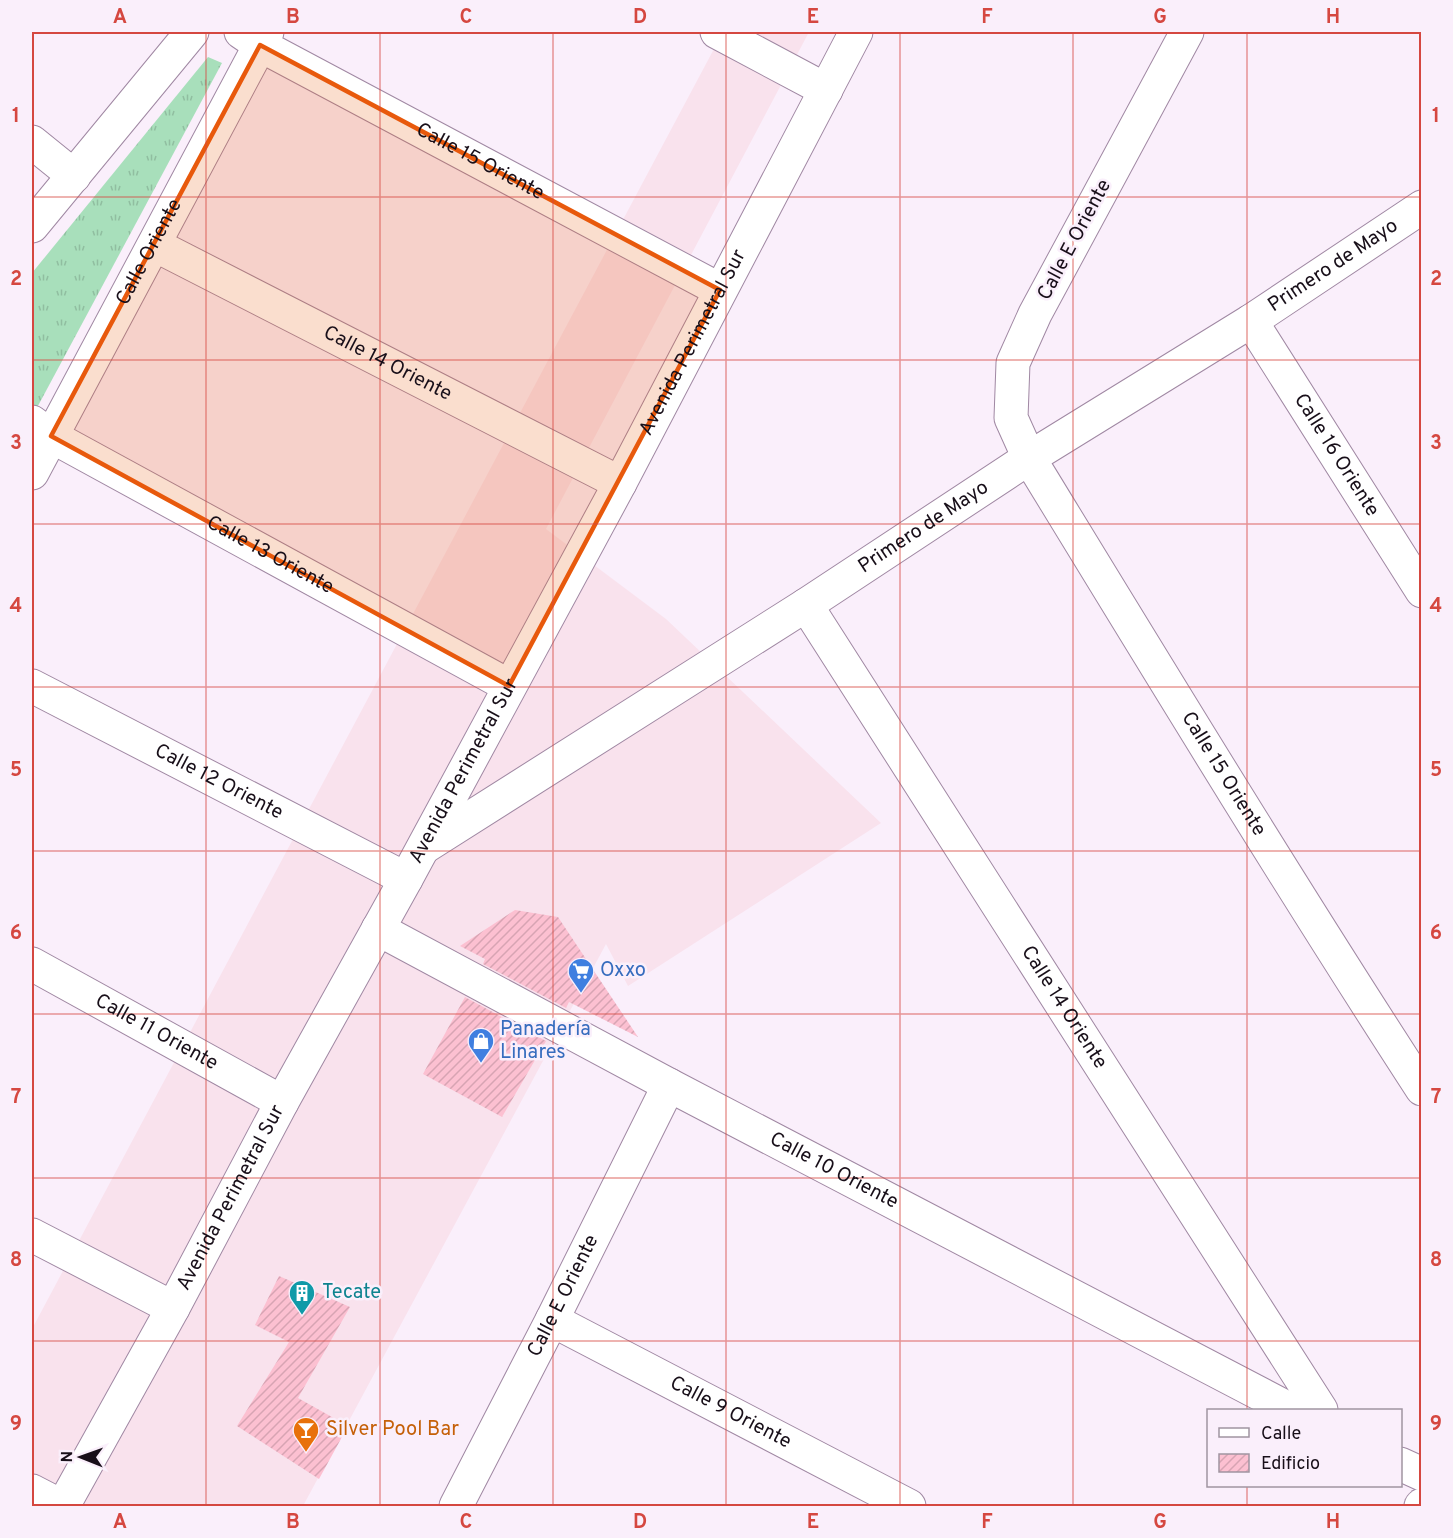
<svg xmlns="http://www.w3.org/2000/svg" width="1453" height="1538" font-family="Overpass,sans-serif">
  <defs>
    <pattern id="grass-tufts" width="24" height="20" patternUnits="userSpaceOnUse" patternTransform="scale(1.5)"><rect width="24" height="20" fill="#a8dfbb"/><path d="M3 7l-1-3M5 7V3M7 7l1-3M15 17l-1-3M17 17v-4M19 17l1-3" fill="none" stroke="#90bea0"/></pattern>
    <pattern id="building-hatch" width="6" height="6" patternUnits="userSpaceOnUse" patternTransform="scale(1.5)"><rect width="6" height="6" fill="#fcc0d1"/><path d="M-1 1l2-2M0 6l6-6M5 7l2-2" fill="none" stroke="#d7a4b3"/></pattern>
  </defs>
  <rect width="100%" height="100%" fill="#faeffb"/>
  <path fill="#f9e2ed" d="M 723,32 L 809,32 L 546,529 L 666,619 L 881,823 L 628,986 L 606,944 L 303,1506 L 32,1506 L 32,1329 Z"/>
  <path fill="url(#grass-tufts)" d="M 208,57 L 222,63 L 32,417 L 32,273 Z"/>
  <g fill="url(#building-hatch)">
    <path d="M 515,910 L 558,917 L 638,1037 L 569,1002 L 566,1008 L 483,964 L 485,959 L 460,946 Z"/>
    <path d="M 465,997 L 546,1041 L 502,1117 L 423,1074 Z"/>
    <path d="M 279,1276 L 350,1307 L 298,1398 L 348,1426 L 319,1479 L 237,1426 L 289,1342 L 255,1325 Z"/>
  </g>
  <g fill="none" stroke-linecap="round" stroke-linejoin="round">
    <g stroke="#a088a3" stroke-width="35">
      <g id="street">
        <path id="s1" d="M 241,32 L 260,45 L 720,290"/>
        <path d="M 717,32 L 826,90"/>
        <path id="s2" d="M 1187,32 L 1035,314 L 1013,363 L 1011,418 L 1029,458 C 1158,669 1287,881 1422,1089"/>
        <path d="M 32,142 L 74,176"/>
        <path d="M 32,226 L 192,32"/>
        <path id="s3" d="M 155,245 L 620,483"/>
        <path id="s4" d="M 1251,321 L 1422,591"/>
        <path id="s5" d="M 32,422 L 51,436 L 509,686"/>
        <path id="s6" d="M 32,473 L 267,32"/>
        <path id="s7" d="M 806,605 L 1321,1410"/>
        <path id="s8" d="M 32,686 L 406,879"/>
        <path id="s9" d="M 378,929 L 669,1085 L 1291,1410"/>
        <path id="s10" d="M 32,964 L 282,1102"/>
        <path d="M 32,1235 L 173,1308"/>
        <path id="s11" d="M 552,1320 L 909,1506"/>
        <path d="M 1400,1464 L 1422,1474"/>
        <path d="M 32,1491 L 61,1506"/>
        <path id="s12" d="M 456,1506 L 552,1320 L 669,1085"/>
      </g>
    </g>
    <g stroke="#a088a3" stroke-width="35">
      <g id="secondary">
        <path id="s13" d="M 426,846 L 806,605 L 1029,458 L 1251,321 L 1422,207"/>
        <path id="s14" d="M 63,1506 L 173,1308 L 282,1102 L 406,879 L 620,483 L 856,32"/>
        <path d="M 1421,1506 L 1422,1505"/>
      </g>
    </g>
    <use href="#street" stroke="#fff" stroke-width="33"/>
    <use href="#secondary" stroke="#fff" stroke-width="33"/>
  </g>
  <path fill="#e8590c" fill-opacity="0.2" stroke="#e8590c" stroke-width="4.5" stroke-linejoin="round" d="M 260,45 L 720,290 L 509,686 L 51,436 Z"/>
  <path fill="none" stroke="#d54740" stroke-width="1.5" stroke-opacity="0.55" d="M 206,32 L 206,1506M 380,32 L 380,1506M 553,32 L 553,1506M 726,32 L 726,1506M 900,32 L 900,1506M 1073,32 L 1073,1506M 1247,32 L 1247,1410M 32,197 L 1422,197M 32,360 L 1422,360M 32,524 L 1422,524M 32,687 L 1422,687M 32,851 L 1422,851M 32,1014 L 1422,1014M 32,1178 L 1422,1178M 32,1341 L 1422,1341M 1247,1486 L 1247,1506"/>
  <defs>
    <g id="supermarket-pin" transform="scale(1.35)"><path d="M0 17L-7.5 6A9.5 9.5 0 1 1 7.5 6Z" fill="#3f7fe0" stroke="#faeffb"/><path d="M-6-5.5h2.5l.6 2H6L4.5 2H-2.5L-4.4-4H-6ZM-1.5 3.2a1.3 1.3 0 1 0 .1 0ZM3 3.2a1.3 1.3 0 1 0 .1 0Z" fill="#fff"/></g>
    <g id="shop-pin" transform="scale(1.35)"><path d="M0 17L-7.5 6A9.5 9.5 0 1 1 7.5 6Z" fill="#3f7fe0" stroke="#faeffb"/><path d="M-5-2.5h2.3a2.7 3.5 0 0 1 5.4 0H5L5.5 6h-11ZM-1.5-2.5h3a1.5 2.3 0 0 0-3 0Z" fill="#fff"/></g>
    <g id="building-pin" transform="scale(1.35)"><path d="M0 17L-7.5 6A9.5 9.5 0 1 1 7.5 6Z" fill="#0f9aa8" stroke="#faeffb"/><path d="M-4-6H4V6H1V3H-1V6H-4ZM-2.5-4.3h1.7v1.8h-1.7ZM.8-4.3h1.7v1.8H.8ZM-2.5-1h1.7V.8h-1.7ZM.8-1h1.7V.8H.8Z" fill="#fff"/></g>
    <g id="bar-pin" transform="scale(1.35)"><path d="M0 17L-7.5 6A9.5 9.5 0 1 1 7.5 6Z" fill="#e8710a" stroke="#faeffb"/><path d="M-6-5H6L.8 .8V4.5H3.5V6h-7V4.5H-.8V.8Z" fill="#fff"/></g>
  </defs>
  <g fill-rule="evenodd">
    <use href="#supermarket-pin" x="581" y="971"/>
    <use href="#shop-pin" x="481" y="1041"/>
    <use href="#building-pin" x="302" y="1293"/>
    <use href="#bar-pin" x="306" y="1430"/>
  </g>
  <g text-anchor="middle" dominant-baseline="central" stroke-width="5" stroke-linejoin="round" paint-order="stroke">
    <g font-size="20" fill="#180f19" stroke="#faeffb">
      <text stroke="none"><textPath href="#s1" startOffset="272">Calle 15 Oriente</textPath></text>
      <text transform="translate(1075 240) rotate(-62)">Calle E Oriente</text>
      <text stroke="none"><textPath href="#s6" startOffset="250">Calle Oriente</textPath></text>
      <text stroke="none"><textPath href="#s13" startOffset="1077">Primero de Mayo</textPath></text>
      <text stroke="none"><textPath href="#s14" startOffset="1323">Avenida Perimetral Sur</textPath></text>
      <text stroke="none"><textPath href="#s3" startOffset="261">Calle 14 Oriente</textPath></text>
      <text stroke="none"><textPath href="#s4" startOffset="159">Calle 16 Oriente</textPath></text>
      <text stroke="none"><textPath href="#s13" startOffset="591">Primero de Mayo</textPath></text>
      <text stroke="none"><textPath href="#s5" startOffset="273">Calle 13 Oriente</textPath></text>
      <text stroke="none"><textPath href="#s14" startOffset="837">Avenida Perimetral Sur</textPath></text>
      <text stroke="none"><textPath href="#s2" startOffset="844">Calle 15 Oriente</textPath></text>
      <text stroke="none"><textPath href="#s8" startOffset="210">Calle 12 Oriente</textPath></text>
      <text stroke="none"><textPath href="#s7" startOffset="478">Calle 14 Oriente</textPath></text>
      <text stroke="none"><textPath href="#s10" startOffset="142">Calle 11 Oriente</textPath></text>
      <text stroke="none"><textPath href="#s9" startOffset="516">Calle 10 Oriente</textPath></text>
      <text stroke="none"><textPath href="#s14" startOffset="351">Avenida Perimetral Sur</textPath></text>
      <text stroke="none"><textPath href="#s12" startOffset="236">Calle E Oriente</textPath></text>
      <text stroke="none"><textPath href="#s11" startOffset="201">Calle 9 Oriente</textPath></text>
    </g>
    <g font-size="20" fill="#366cbe" stroke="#faeffb" text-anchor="start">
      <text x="600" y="971">Oxxo</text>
      <text x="500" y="1030">Panadería<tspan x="500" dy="23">Linares</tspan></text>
    </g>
    <g font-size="20" fill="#0d838f" stroke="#faeffb" text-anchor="start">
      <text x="322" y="1293">Tecate</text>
    </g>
    <g font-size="20" fill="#c56008" stroke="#faeffb" text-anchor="start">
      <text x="326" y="1430">Silver Pool Bar</text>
    </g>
  </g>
  <rect width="1453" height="1538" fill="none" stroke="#faeffb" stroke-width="66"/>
  <rect x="1207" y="1409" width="195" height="78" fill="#faeffb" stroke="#a095a1" stroke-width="1.5"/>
  <rect x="1219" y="1428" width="30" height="9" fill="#ffffff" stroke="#a095a1" stroke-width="1.5"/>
  <text x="1261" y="1439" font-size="18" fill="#180f19">Calle</text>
  <rect x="1219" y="1454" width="30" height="18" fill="url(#building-hatch)" stroke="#a095a1" stroke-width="1.5"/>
  <text x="1261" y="1469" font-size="18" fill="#180f19">Edificio</text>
  <g transform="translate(81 1457) rotate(271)" stroke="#faeffb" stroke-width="4.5" paint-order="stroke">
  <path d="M0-4.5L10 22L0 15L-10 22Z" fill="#180f19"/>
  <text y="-9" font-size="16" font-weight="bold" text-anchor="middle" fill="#180f19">N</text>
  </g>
  <rect x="33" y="33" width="1387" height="1472" fill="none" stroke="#d54740" stroke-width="2"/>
  <g font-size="20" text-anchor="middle" font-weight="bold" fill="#d54740">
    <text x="120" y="23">A</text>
    <text x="293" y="23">B</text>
    <text x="466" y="23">C</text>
    <text x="640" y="23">D</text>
    <text x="813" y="23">E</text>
    <text x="987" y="23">F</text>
    <text x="1160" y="23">G</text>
    <text x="1333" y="23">H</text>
    <text x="16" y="122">1</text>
    <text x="1436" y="122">1</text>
    <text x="16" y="285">2</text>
    <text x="1436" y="285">2</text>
    <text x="16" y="449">3</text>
    <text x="1436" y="449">3</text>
    <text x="16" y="612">4</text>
    <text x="1436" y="612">4</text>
    <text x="16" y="776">5</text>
    <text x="1436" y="776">5</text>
    <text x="16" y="939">6</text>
    <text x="1436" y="939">6</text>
    <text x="16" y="1103">7</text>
    <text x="1436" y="1103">7</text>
    <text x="16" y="1266">8</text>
    <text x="1436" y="1266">8</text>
    <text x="16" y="1430">9</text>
    <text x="1436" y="1430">9</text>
    <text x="120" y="1528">A</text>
    <text x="293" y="1528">B</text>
    <text x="466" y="1528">C</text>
    <text x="640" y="1528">D</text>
    <text x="813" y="1528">E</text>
    <text x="987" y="1528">F</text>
    <text x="1160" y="1528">G</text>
    <text x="1333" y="1528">H</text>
  </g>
</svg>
